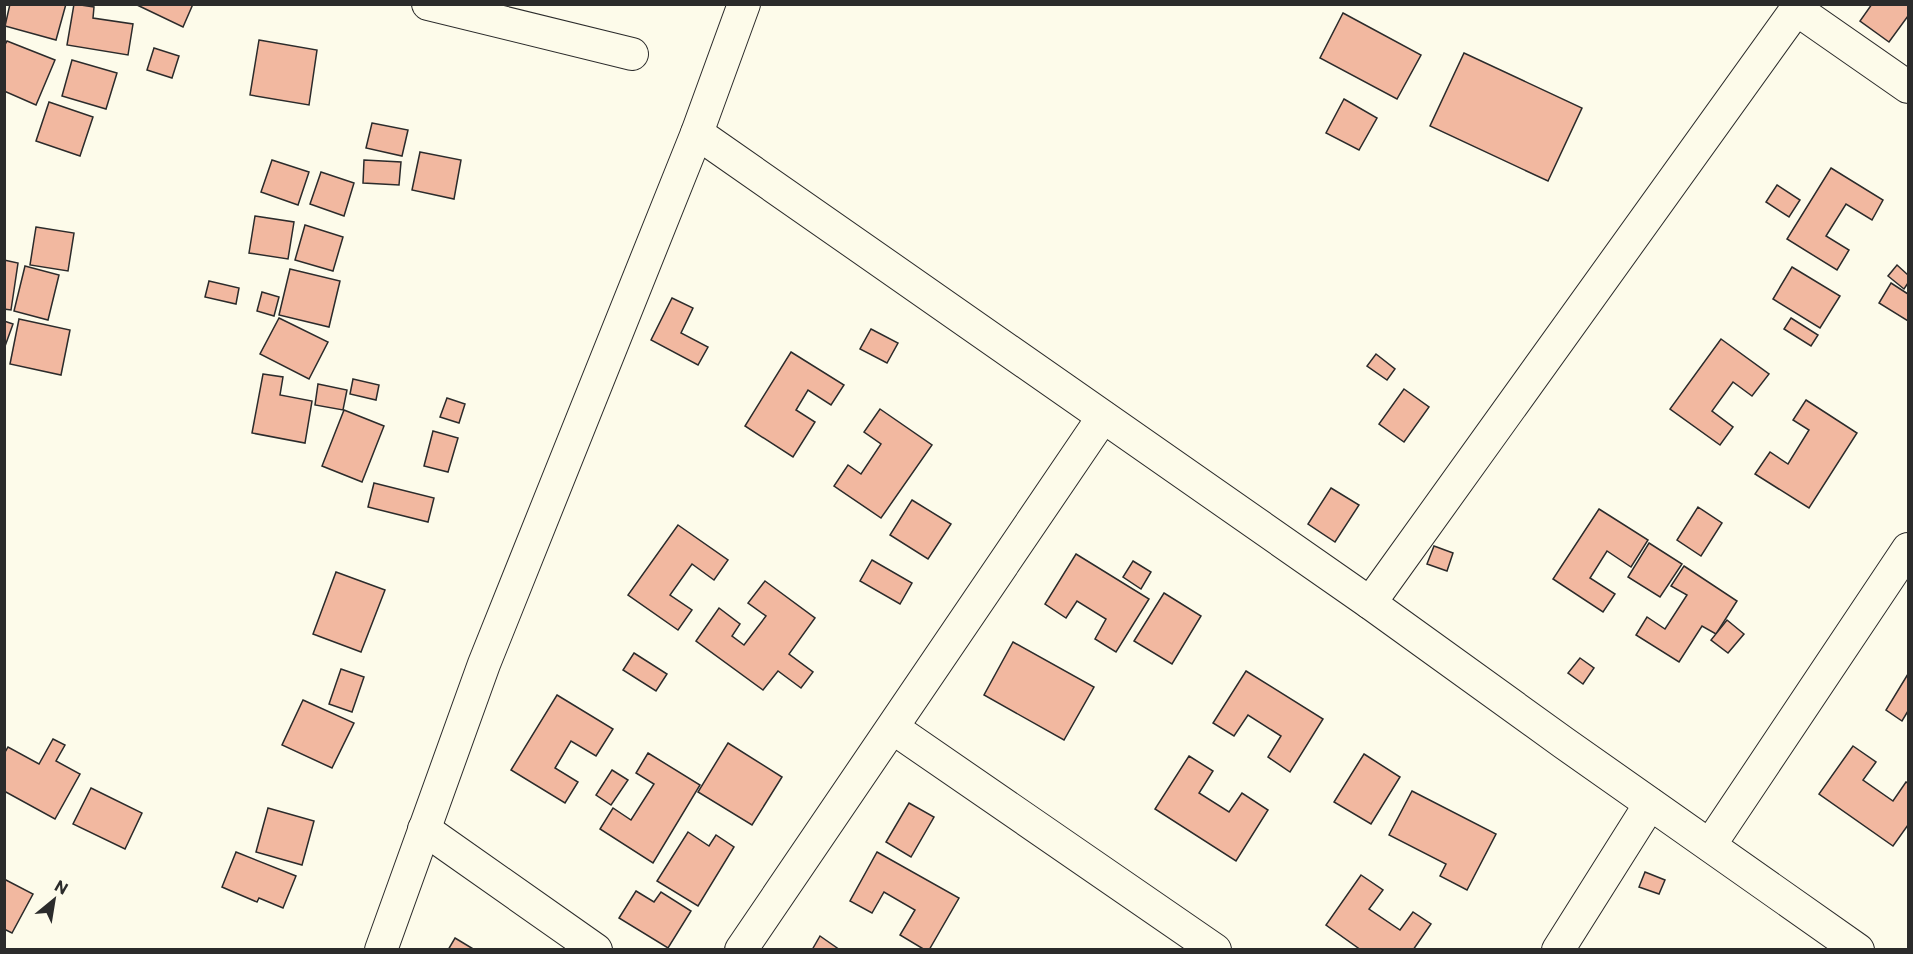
<svg xmlns="http://www.w3.org/2000/svg" width="1913" height="954" font-family="Commissioner,sans-serif">
  <rect width="100%" height="100%" fill="#fdfbea"/>
  <g fill="#f2b8a0" stroke="#2b2b2b" stroke-width="1.5">
    <path d="M 10,4 L 66,4 L 56,40 L 5,26 Z"/>
    <path d="M 74,4 L 94,7 L 93,18 L 133,24 L 128,55 L 67,45 Z"/>
    <path d="M 135,4 L 193,4 L 183,27 Z"/>
    <path d="M 1872,4 L 1908,4 L 1908,16 L 1889,42 L 1860,21 Z"/>
    <path d="M 1343,13 L 1421,55 L 1397,99 L 1320,58 Z"/>
    <path d="M 259,40 L 317,50 L 309,105 L 250,95 Z"/>
    <path d="M 7,41 L 55,60 L 36,105 L 4,91 L 4,46 Z"/>
    <path d="M 154,48 L 179,56 L 172,78 L 147,70 Z"/>
    <path d="M 1464,53 L 1582,108 L 1548,181 L 1430,126 Z"/>
    <path d="M 72,60 L 117,73 L 106,109 L 62,96 Z"/>
    <path d="M 1344,99 L 1377,118 L 1359,150 L 1326,133 Z"/>
    <path d="M 49,102 L 93,117 L 80,156 L 36,141 Z"/>
    <path d="M 372,123 L 408,130 L 402,156 L 366,148 Z"/>
    <path d="M 420,152 L 461,160 L 454,199 L 412,190 Z"/>
    <path d="M 272,160 L 309,172 L 298,205 L 261,192 Z"/>
    <path d="M 364,160 L 401,162 L 399,185 L 363,183 Z"/>
    <path d="M 1831,168 L 1883,200 L 1872,220 L 1846,204 L 1826,236 L 1849,250 L 1837,270 L 1787,239 Z"/>
    <path d="M 321,172 L 354,183 L 344,216 L 310,204 Z"/>
    <path d="M 1777,185 L 1800,200 L 1789,217 L 1766,202 Z"/>
    <path d="M 255,216 L 294,222 L 288,259 L 249,253 Z"/>
    <path d="M 305,225 L 343,237 L 333,271 L 295,260 Z"/>
    <path d="M 36,227 L 74,233 L 68,271 L 30,265 Z"/>
    <path d="M 4,260 L 18,263 L 11,310 L 4,309 Z"/>
    <path d="M 1897,265 L 1908,275 L 1908,283 L 1904,289 L 1888,276 Z"/>
    <path d="M 25,266 L 59,275 L 48,320 L 14,311 Z"/>
    <path d="M 1792,267 L 1840,296 L 1820,328 L 1773,299 Z"/>
    <path d="M 290,269 L 340,281 L 329,327 L 279,315 Z"/>
    <path d="M 209,281 L 239,288 L 236,304 L 205,297 Z"/>
    <path d="M 1891,283 L 1908,294 L 1908,321 L 1879,303 Z"/>
    <path d="M 262,292 L 279,297 L 274,316 L 257,311 Z"/>
    <path d="M 672,298 L 693,308 L 681,333 L 708,347 L 698,365 L 651,340 Z"/>
    <path d="M 279,318 L 328,342 L 309,379 L 260,354 Z"/>
    <path d="M 1791,318 L 1818,335 L 1811,346 L 1784,329 Z"/>
    <path d="M 19,319 L 70,330 L 61,375 L 10,364 Z"/>
    <path d="M 4,321 L 13,324 L 4,349 Z"/>
    <path d="M 871,329 L 898,343 L 887,363 L 860,349 Z"/>
    <path d="M 1721,339 L 1769,374 L 1752,396 L 1733,382 L 1712,411 L 1733,427 L 1720,445 L 1670,409 Z"/>
    <path d="M 791,352 L 844,385 L 831,405 L 808,390 L 796,410 L 815,422 L 793,457 L 745,426 Z"/>
    <path d="M 1376,354 L 1395,369 L 1387,380 L 1367,366 Z"/>
    <path d="M 263,374 L 283,377 L 280,395 L 312,401 L 305,443 L 252,433 Z"/>
    <path d="M 353,379 L 379,385 L 376,400 L 350,394 Z"/>
    <path d="M 318,384 L 347,390 L 343,410 L 315,405 Z"/>
    <path d="M 1404,389 L 1429,407 L 1404,442 L 1379,424 Z"/>
    <path d="M 447,398 L 465,404 L 459,423 L 440,417 Z"/>
    <path d="M 1806,400 L 1857,433 L 1809,508 L 1755,474 L 1770,452 L 1788,464 L 1809,430 L 1793,420 Z"/>
    <path d="M 880,409 L 932,445 L 881,518 L 834,486 L 848,465 L 861,474 L 881,444 L 864,432 Z"/>
    <path d="M 344,410 L 384,426 L 362,482 L 322,466 Z"/>
    <path d="M 433,431 L 458,438 L 448,472 L 424,466 Z"/>
    <path d="M 374,483 L 434,498 L 428,522 L 368,507 Z"/>
    <path d="M 1331,488 L 1359,505 L 1335,542 L 1308,524 Z"/>
    <path d="M 912,500 L 951,524 L 928,559 L 890,535 Z"/>
    <path d="M 1698,507 L 1722,523 L 1701,556 L 1677,540 Z"/>
    <path d="M 1599,509 L 1648,540 L 1631,567 L 1607,551 L 1590,578 L 1615,594 L 1603,612 L 1553,579 Z"/>
    <path d="M 678,525 L 728,560 L 714,580 L 692,564 L 670,595 L 692,610 L 678,630 L 628,595 Z"/>
    <path d="M 1649,543 L 1682,564 L 1660,597 L 1628,577 Z"/>
    <path d="M 1434,546 L 1453,553 L 1447,571 L 1427,564 Z"/>
    <path d="M 1076,554 L 1149,599 L 1116,652 L 1095,639 L 1106,619 L 1077,601 L 1066,618 L 1045,604 Z"/>
    <path d="M 872,560 L 912,583 L 900,604 L 860,581 Z"/>
    <path d="M 1133,561 L 1151,572 L 1141,589 L 1123,577 Z"/>
    <path d="M 1684,566 L 1737,601 L 1716,634 L 1702,626 L 1679,662 L 1636,635 L 1647,617 L 1665,629 L 1687,595 L 1671,586 Z"/>
    <path d="M 336,572 L 385,590 L 361,652 L 313,634 Z"/>
    <path d="M 765,581 L 815,618 L 789,654 L 813,672 L 801,688 L 778,671 L 763,690 L 696,641 L 719,608 L 740,624 L 732,636 L 744,645 L 766,616 L 748,603 Z"/>
    <path d="M 1164,593 L 1201,616 L 1172,664 L 1134,641 Z"/>
    <path d="M 1727,620 L 1744,634 L 1728,653 L 1711,640 Z"/>
    <path d="M 1013,642 L 1094,687 L 1064,740 L 984,695 Z"/>
    <path d="M 634,653 L 667,674 L 656,691 L 623,670 Z"/>
    <path d="M 1580,658 L 1594,668 L 1583,684 L 1568,673 Z"/>
    <path d="M 341,669 L 364,677 L 352,712 L 329,704 Z"/>
    <path d="M 1246,671 L 1323,719 L 1290,772 L 1268,757 L 1281,736 L 1248,715 L 1234,736 L 1213,723 Z"/>
    <path d="M 1908,674 L 1908,711 L 1902,721 L 1886,710 Z"/>
    <path d="M 557,695 L 613,729 L 596,756 L 571,741 L 555,768 L 578,782 L 565,803 L 511,770 Z"/>
    <path d="M 303,700 L 354,723 L 332,768 L 282,745 Z"/>
    <path d="M 53,739 L 65,745 L 56,761 L 80,774 L 55,819 L 4,791 L 4,754 L 8,747 L 39,764 Z"/>
    <path d="M 728,743 L 782,777 L 752,825 L 698,792 Z"/>
    <path d="M 1853,746 L 1876,762 L 1863,780 L 1893,801 L 1906,782 L 1908,783 L 1908,825 L 1893,846 L 1819,794 Z"/>
    <path d="M 648,753 L 700,785 L 653,863 L 600,829 L 613,808 L 631,820 L 654,784 L 636,773 Z"/>
    <path d="M 1364,754 L 1400,777 L 1371,824 L 1334,802 Z"/>
    <path d="M 1189,756 L 1213,771 L 1199,793 L 1229,812 L 1242,793 L 1268,810 L 1236,861 L 1155,809 Z"/>
    <path d="M 612,770 L 628,780 L 611,805 L 596,795 Z"/>
    <path d="M 91,788 L 142,813 L 125,849 L 73,824 Z"/>
    <path d="M 1412,791 L 1496,834 L 1467,890 L 1440,876 L 1446,864 L 1389,835 Z"/>
    <path d="M 909,803 L 934,817 L 911,857 L 886,842 Z"/>
    <path d="M 268,808 L 314,821 L 302,865 L 256,852 Z"/>
    <path d="M 688,832 L 709,846 L 716,835 L 734,847 L 698,906 L 657,881 Z"/>
    <path d="M 236,852 L 296,876 L 283,908 L 259,898 L 257,902 L 222,887 Z"/>
    <path d="M 877,852 L 959,898 L 929,950 L 925,950 L 900,935 L 915,910 L 884,892 L 872,913 L 850,901 Z"/>
    <path d="M 1645,872 L 1665,880 L 1659,894 L 1639,887 Z"/>
    <path d="M 1361,875 L 1383,890 L 1369,909 L 1400,930 L 1413,912 L 1431,924 L 1413,950 L 1361,950 L 1326,925 Z"/>
    <path d="M 4,879 L 33,894 L 12,933 L 4,929 Z"/>
    <path d="M 636,891 L 654,902 L 661,892 L 691,911 L 668,948 L 619,918 Z"/>
    <path d="M 820,936 L 840,950 L 812,950 Z"/>
    <path d="M 455,938 L 475,950 L 448,950 Z"/>
  </g>
  <g fill="none" stroke-linecap="round" stroke-linejoin="round">
    <g stroke="#2b2b2b" stroke-width="34">
      <g id="minor">
        <path d="M 428,4 L 632,54"/>
        <path d="M 1796,9 L 1908,87"/>
        <path d="M 697,133 L 1370,603 L 1564,743 L 1858,950"/>
        <path d="M 1370,603 L 1800,4"/>
        <path d="M 893,728 L 1215,950"/>
        <path d="M 424,829 L 596,950"/>
        <path d="M 1710,845 L 1908,549"/>
        <path d="M 381,950 L 484,664 L 697,133 L 744,4"/>
        <path d="M 741,950 L 1103,417"/>
        <path d="M 1558,950 L 1650,804"/>
      </g>
    </g>
    <use href="#minor" stroke="#fdfbea" stroke-width="32"/>
  </g>
  <rect width="1913" height="954" fill="none" stroke="#2b2b2b" stroke-width="12"/>
  <g transform="translate(54 900) rotate(30)" stroke="#fdfbea" stroke-width="4.5" paint-order="stroke">
  <path d="M0-4.5L10 22L0 15L-10 22Z" fill="#2b2b2b"/>
  <text y="-9" font-size="16" font-weight="bold" text-anchor="middle" fill="#2b2b2b">N</text>
  </g>
</svg>
